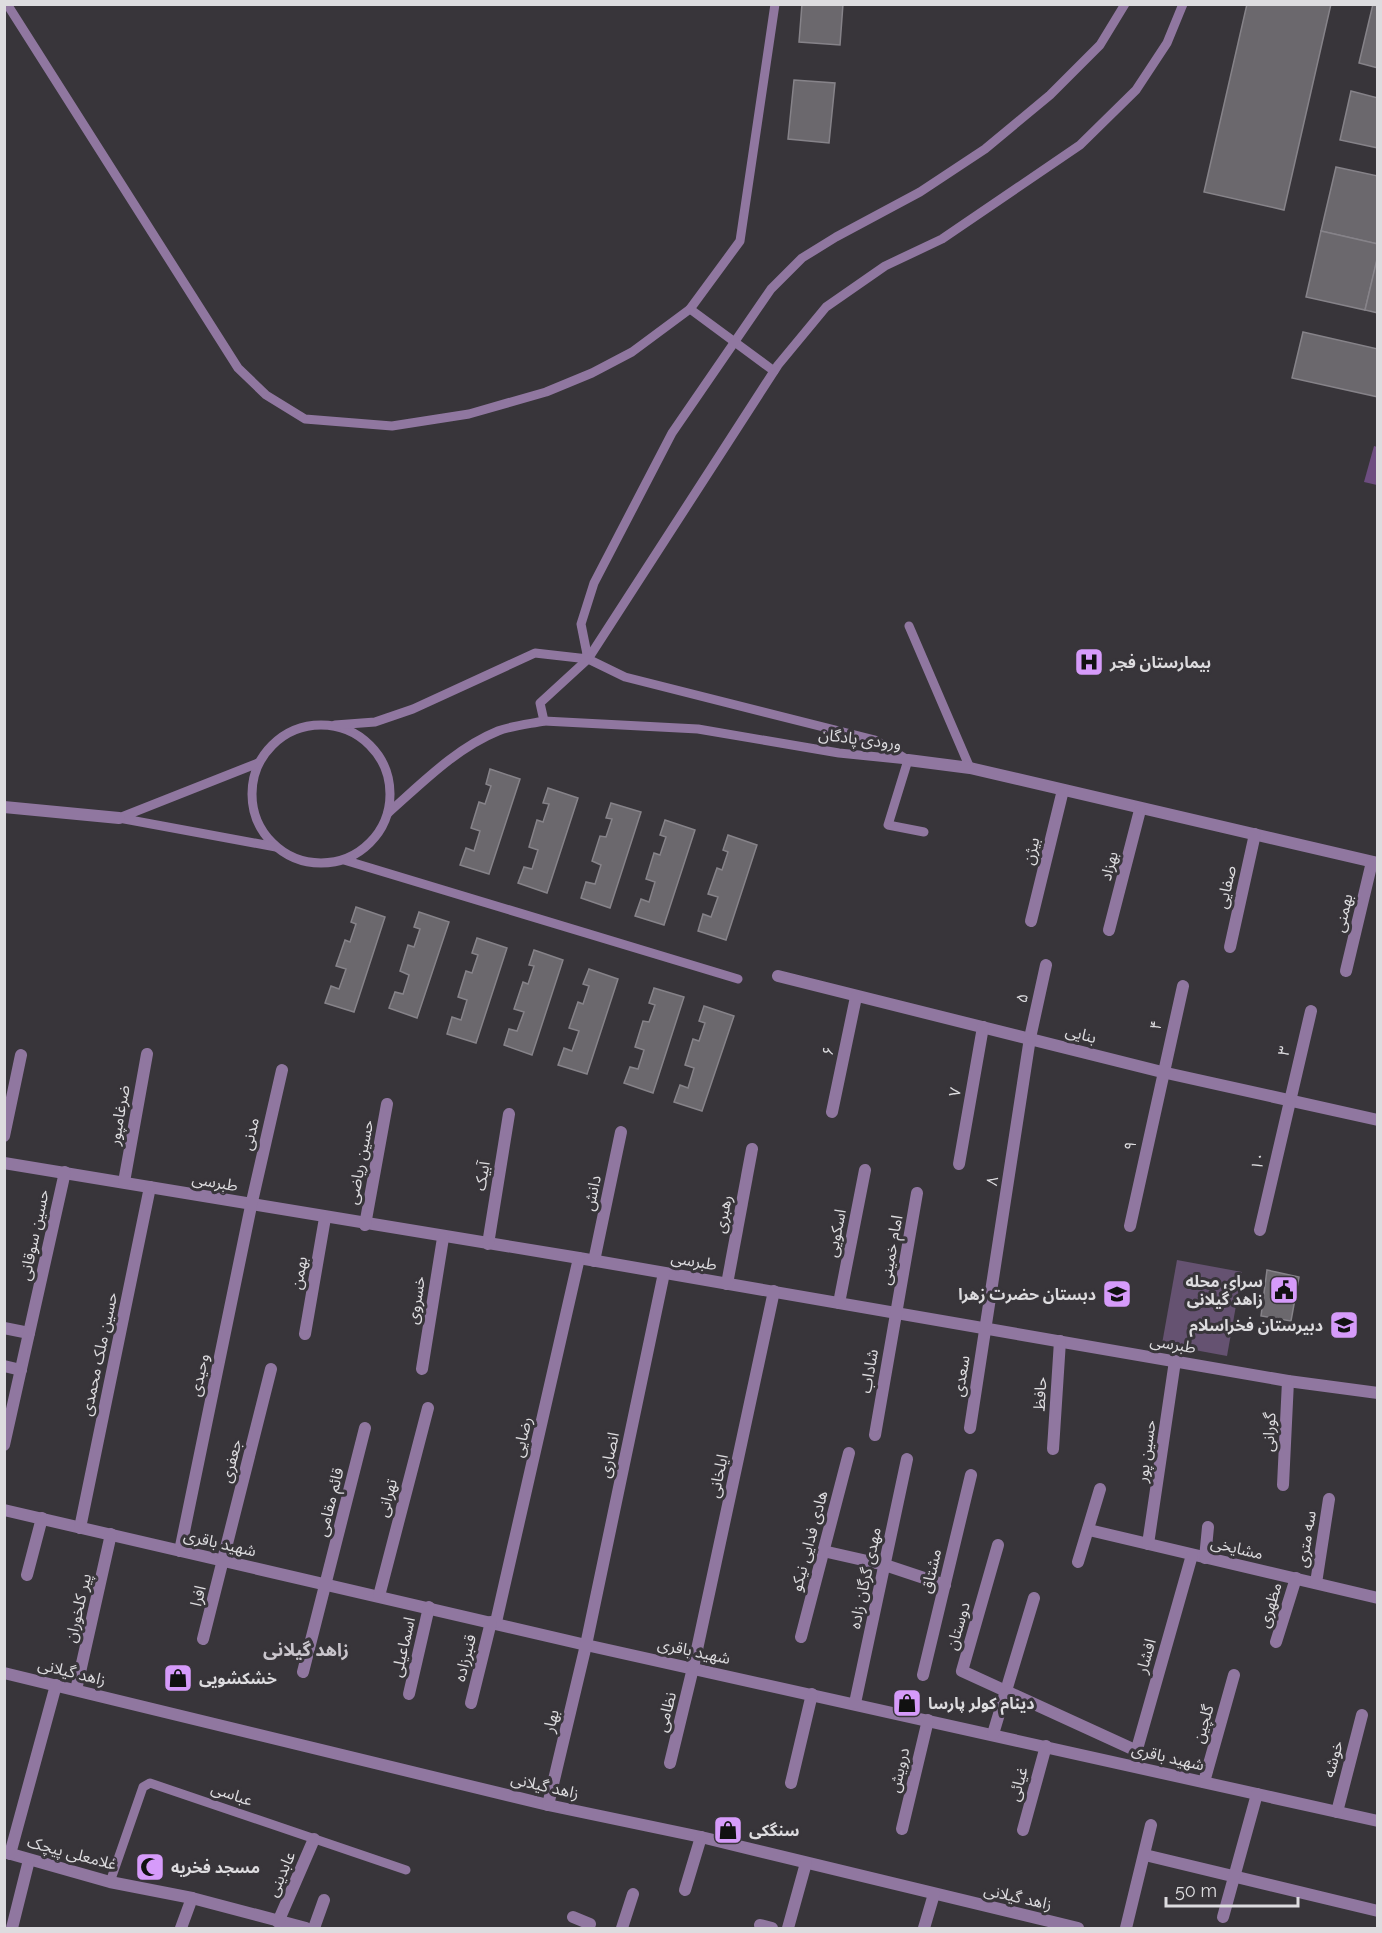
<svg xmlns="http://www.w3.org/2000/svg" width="1382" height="1933" font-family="Raleway,'Noto Sans Arabic',sans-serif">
  <rect width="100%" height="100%" fill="#38353a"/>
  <path fill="#655271" d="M 1177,1260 L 1242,1272 L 1227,1356 L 1162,1344 Z"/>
  <path fill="#6d4d80" d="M 1374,446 L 1377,447 L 1377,485 L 1364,482 Z"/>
  <g fill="#6b686d" stroke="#868389" stroke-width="1.5">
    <path d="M 802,4 L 843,4 L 840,45 L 799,42 Z"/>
    <path d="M 1247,4 L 1331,4 L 1284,210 L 1204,192 Z"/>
    <path d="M 1373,4 L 1378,4 L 1378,68 L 1359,63 Z"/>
    <path d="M 794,80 L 835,83 L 829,143 L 788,139 Z"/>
    <path d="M 1351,91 L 1378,98 L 1378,148 L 1340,140 Z"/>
    <path d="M 1336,167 L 1378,176 L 1378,244 L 1321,231 Z"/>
    <path d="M 1321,231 L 1378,244 L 1378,257 L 1365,310 L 1306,297 Z"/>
    <path d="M 1377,259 L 1378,259 L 1378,313 L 1365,310 Z"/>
    <path d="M 1303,332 L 1378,349 L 1378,397 L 1292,378 Z"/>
    <path d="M 490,769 L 520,779 L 489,874 L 460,865 L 466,848 L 474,851 L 480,831 L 471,828 L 479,802 L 485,804 L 491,786 L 486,784 Z"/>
    <path d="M 548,788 L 578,798 L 547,893 L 518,883 L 524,867 L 532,869 L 538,850 L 529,847 L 537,820 L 543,822 L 549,804 L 543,803 Z"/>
    <path d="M 611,803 L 641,812 L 610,908 L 581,898 L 586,882 L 595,884 L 601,865 L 592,861 L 600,836 L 606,837 L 612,819 L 606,818 Z"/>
    <path d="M 665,820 L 695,830 L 664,925 L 635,916 L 641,899 L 649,902 L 655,882 L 646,879 L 654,853 L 660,855 L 666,837 L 660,835 Z"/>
    <path d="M 728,835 L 757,845 L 726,940 L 698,931 L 703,914 L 711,917 L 718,897 L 708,894 L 717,868 L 722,870 L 728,852 L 723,850 Z"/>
    <path d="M 356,907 L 385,917 L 354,1012 L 325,1003 L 331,986 L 339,989 L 346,969 L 336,966 L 345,940 L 350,942 L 356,924 L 351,922 Z"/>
    <path d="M 419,912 L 449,922 L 417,1018 L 389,1008 L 395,992 L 403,994 L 409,975 L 400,971 L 408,945 L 414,947 L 420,929 L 414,927 Z"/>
    <path d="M 477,938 L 507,948 L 476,1043 L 447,1034 L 452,1017 L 461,1020 L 467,1000 L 458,997 L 466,971 L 472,973 L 478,955 L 472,953 Z"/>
    <path d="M 534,950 L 563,960 L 532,1055 L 504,1045 L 509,1029 L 517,1031 L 524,1012 L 514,1009 L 523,982 L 528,984 L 534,966 L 529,965 Z"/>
    <path d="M 589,969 L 618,979 L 587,1074 L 558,1065 L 564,1048 L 572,1051 L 579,1031 L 569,1028 L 578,1002 L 583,1004 L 589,986 L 583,984 Z"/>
    <path d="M 654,988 L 684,997 L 653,1093 L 624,1083 L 630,1067 L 638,1069 L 644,1050 L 635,1047 L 643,1021 L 649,1022 L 655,1005 L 649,1003 Z"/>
    <path d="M 704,1006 L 734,1016 L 702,1111 L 674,1102 L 680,1085 L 688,1088 L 694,1068 L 685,1065 L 693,1039 L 699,1041 L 705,1023 L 699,1021 Z"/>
    <path d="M 1267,1270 L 1299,1277 L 1291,1321 L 1261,1316 Z"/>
  </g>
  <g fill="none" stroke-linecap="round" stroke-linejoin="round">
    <g stroke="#9077a0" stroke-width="9">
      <path d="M 7,4 L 238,368 L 266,395 L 305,419 L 392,426 L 469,414 L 546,392 L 592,373 L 632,352 L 690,309 L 740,241 L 775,4"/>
      <path d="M 690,309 L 774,371"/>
      <path d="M 909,626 L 970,768"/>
      <path d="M 544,721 L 698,729 L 839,753 L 908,760 L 875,740 L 625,677 L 588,659"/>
      <circle cx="321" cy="794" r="69"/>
      <path d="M 335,725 L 375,722 L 413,709 L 535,653 L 588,659 L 581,624 L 594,583 L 672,433 L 771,289 L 802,258 L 836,237 L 920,192 L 985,149 L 1050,95 L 1100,45 L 1125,4"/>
      <path d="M 908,760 L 888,825 L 924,832"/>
      <path d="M 258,763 L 119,818 L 276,847"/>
      <path d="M 388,813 C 421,784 456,748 498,731 C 511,726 529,724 544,721 L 540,703 L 588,659 L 778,365 L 826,307 L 885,266 L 942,239 L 1080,145 L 1136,90 L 1167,43 L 1183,4"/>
      <path d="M 344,860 L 738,979"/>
      <path d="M 110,1882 L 143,1787 L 150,1783 L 406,1870"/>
    </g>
    <g stroke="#9077a0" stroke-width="12">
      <path d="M 908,760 L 970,768 L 1378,863"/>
      <path d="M 4,807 L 119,818"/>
      <path d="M 1031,921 L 1063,790"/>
      <path d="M 1109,930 L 1140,810"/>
      <path d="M 1230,947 L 1255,834"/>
      <path d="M 1346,971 L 1372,862"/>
      <path d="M 778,976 L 1162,1072 L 1378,1120"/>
      <path d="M 832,1112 L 856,997"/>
      <path d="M 4,1136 L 21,1055"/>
      <path d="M 4,1163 L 579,1258 L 1288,1381 L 1378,1393"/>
      <path d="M 959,1164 L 983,1027"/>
      <path d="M 124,1182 L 147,1054"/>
      <path d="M 365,1225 L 387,1104"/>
      <path d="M 1130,1226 L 1183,986"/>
      <path d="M 1260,1230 L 1311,1011"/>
      <path d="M 488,1244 L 509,1114"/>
      <path d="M 594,1261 L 621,1132"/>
      <path d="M 727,1284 L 752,1149"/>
      <path d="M 839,1303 L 865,1170"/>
      <path d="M 4,1328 L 29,1333"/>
      <path d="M 305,1334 L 325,1218"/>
      <path d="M 4,1366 L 21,1370"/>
      <path d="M 422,1369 L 443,1238"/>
      <path d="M 970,1428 L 1030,1038 L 1046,965"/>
      <path d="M 875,1435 L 917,1193"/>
      <path d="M 4,1445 L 65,1172"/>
      <path d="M 1053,1449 L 1060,1341"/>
      <path d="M 1283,1485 L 1288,1381"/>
      <path d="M 4,1510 L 586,1645 L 1378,1821"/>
      <path d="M 80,1528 L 150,1187"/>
      <path d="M 1089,1530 L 1378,1598"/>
      <path d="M 1148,1544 L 1175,1361"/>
      <path d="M 998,1545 L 962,1671 L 1137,1751"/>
      <path d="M 180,1551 L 251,1206 L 282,1070"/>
      <path d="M 823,1551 L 885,1565 L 945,1585"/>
      <path d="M 1205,1558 L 1208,1527"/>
      <path d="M 1078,1562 L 1100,1489"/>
      <path d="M 27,1575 L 42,1518"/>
      <path d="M 1316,1583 L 1329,1499"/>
      <path d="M 379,1596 L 428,1408"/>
      <path d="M 496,1622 L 579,1258"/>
      <path d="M 801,1637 L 849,1453"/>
      <path d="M 203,1639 L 271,1369"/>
      <path d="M 1276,1642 L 1296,1578"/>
      <path d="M 303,1672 L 365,1428"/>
      <path d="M 4,1673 L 548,1805 L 701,1837 L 1078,1928"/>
      <path d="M 923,1675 L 971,1475"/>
      <path d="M 76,1690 L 111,1534"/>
      <path d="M 409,1694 L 429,1607"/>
      <path d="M 471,1703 L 491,1622"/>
      <path d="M 855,1703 L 907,1459"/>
      <path d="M 993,1734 L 1034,1598"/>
      <path d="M 1135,1756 L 1192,1555"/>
      <path d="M 670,1763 L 693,1668 L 774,1291"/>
      <path d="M 1204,1782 L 1234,1675"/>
      <path d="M 791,1783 L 812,1694"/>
      <path d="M 548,1805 L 586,1645 L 664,1273"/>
      <path d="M 1337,1812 L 1362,1715"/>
      <path d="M 902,1829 L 928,1720"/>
      <path d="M 1023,1830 L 1046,1746"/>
      <path d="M 4,1852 L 110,1882 L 192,1898 L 306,1928"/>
      <path d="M 10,1854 L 56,1685"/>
      <path d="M 1145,1855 L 1378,1911"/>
      <path d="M 685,1890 L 701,1837"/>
      <path d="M 573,1917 L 590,1924 L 588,1928"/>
      <path d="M 1223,1917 L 1257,1794"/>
      <path d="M 278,1922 L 314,1839"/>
      <path d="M 760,1925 L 772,1928"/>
      <path d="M 12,1928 L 29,1860"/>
      <path d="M 181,1928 L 192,1898"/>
      <path d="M 314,1928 L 324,1900"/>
      <path d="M 622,1928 L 633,1894"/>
      <path d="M 788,1928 L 806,1863"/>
      <path d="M 924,1928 L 934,1894"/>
      <path d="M 1126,1928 L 1151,1825"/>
    </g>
  </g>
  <defs>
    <g id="hospital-square" transform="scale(1.5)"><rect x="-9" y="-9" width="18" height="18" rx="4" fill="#d69bfa" stroke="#38353a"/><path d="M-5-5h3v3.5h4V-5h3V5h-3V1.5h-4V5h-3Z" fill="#111"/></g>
    <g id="civic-square" transform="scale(1.5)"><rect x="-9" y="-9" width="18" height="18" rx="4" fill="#d69bfa" stroke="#38353a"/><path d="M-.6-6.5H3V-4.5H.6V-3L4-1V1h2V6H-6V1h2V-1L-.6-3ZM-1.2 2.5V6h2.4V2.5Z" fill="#111"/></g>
    <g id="school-square" transform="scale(1.5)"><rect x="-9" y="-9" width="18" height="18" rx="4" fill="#d69bfa" stroke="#38353a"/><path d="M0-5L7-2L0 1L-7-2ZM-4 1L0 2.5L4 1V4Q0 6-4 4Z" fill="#111"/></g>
    <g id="shop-square" transform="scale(1.5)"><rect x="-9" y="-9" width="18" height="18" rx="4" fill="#d69bfa" stroke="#38353a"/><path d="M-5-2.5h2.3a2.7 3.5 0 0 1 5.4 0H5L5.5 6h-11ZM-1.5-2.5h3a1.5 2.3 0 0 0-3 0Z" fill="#111"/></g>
    <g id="mosque-square" transform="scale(1.5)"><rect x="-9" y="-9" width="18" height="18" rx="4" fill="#d69bfa" stroke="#38353a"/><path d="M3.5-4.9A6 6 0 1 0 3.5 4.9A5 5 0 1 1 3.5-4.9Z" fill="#111"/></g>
  </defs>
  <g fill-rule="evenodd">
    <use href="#hospital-square" x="1089" y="662"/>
    <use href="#civic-square" x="1284" y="1290"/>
    <use href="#school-square" x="1117" y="1294"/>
    <use href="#school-square" x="1344" y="1325"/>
    <use href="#shop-square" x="178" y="1678"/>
    <use href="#shop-square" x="907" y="1703"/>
    <use href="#shop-square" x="728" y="1830"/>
    <use href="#mosque-square" x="150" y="1867"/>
  </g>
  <g text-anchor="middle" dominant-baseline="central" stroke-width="6" stroke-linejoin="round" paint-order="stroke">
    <g font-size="16" font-weight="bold" fill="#dddcdf" stroke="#38353a" text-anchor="start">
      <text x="1110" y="662">بیمارستان فجر</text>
      <text x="1263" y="1281" text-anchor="end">سرای محله<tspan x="1263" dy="18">زاهد گیلانی</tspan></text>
      <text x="1096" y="1294" text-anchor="end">دبستان حضرت زهرا</text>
      <text x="1323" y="1325" text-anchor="end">دبیرستان فخراسلام</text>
      <text x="199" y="1678">خشکشویی</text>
      <text x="928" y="1703">دینام کولر پارسا</text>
      <text x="749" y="1830">سنگکی</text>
      <text x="171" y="1867">مسجد فخریه</text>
    </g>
    <g font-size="16" fill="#dddcdf" stroke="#38353a">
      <text transform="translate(860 739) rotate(7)">ورودی پادگان</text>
      <text transform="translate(1031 851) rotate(-77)">بیژن</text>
      <text transform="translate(1109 866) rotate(-75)">بهزاد</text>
      <text transform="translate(1226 887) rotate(-77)">صفایی</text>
      <text transform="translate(1343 913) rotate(-77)">بهمنی</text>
      <text transform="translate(1022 998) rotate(-77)">۵</text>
      <text transform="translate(1156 1025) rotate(-77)">۴</text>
      <text transform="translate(1081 1034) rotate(15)">بنایی</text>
      <text transform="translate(828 1051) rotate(-78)">۶</text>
      <text transform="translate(1284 1051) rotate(-76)">۳</text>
      <text transform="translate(955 1092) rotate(-80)">۷</text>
      <text transform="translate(119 1115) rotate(-80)">ضرغامپور</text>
      <text transform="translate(250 1134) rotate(-77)">مدنی</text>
      <text transform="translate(1130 1146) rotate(-78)">۹</text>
      <text transform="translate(1258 1161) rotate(-78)">۱۰</text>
      <text transform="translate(360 1162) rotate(-79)">حسین ریاضی</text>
      <text transform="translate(482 1176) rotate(-81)">آبیک</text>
      <text transform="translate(992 1181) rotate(-81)">۸</text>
      <text transform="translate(215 1182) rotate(10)">طبرسی</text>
      <text transform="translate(592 1193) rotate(-78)">دانش</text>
      <text transform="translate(723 1214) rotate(-79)">رهبری</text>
      <text transform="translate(836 1233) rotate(-79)">اسکویی</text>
      <text transform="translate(34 1235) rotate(-78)">حسین سوقانی</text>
      <text transform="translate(891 1250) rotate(-80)">امام خمینی</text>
      <text transform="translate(694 1261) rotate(10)">طبرسی</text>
      <text transform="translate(299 1273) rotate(-80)">بهمن</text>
      <text transform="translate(416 1300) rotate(-81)">خسروی</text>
      <text transform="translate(1173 1344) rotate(10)">طبرسی</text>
      <text transform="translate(99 1354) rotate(-78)">حسین ملک محمدی</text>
      <text transform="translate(869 1371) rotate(-80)">شاداب</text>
      <text transform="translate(199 1375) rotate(-78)">وحیدی</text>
      <text transform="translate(961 1376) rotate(-81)">سعدی</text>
      <text transform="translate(1040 1394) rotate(-87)">حافظ</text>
      <text transform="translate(1269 1432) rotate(-87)">گورانی</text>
      <text transform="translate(522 1437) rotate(-77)">رضایی</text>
      <text transform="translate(1146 1451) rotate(-82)">حسین پور</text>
      <text transform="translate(609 1455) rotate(-78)">انصاری</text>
      <text transform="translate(231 1461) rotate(-76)">جعفری</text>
      <text transform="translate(718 1476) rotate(-78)">ایلخانی</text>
      <text transform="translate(387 1498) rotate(-75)">تهرانی</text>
      <text transform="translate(330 1502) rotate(-76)">قائم مقامی</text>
      <text transform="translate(1306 1539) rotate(-81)">سه متری</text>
      <text transform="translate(809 1541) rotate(-75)">هادی فدایی نیکو</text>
      <text transform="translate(220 1543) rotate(13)">شهید باقری</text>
      <text transform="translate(1237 1548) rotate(13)">مشایخی</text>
      <text transform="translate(931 1571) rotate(-77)">مشتاق</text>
      <text transform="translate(865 1578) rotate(-78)">مهدی گرگان زاده</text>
      <text transform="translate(198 1596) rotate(-76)">افرا</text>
      <text transform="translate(1270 1605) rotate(-73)">مظهری</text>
      <text transform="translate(78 1608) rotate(-77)">پیر کلخوران</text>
      <text transform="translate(958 1626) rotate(-74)">دوستان</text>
      <text transform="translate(403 1647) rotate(-77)">اسماعیلی</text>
      <text transform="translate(694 1651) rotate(12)">شهید باقری</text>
      <text transform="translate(1146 1656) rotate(-74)">افشار</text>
      <text transform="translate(465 1658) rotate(-76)">قنبرزاده</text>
      <text transform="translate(72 1672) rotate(14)">زاهد گیلانی</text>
      <text transform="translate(666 1712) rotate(-76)">نظامی</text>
      <text transform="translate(551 1721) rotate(-77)">بهار</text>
      <text transform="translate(1203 1724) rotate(-74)">گلچین</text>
      <text transform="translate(1168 1757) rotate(13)">شهید باقری</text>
      <text transform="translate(1333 1759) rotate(-75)">خوشه</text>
      <text transform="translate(899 1770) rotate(-77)">درویش</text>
      <text transform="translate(1018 1784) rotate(-75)">غیائی</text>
      <text transform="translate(545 1786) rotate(13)">زاهد گیلانی</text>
      <text transform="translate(232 1794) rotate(19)">عباسی</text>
      <text transform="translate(72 1853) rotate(15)">غلامعلی پیچک</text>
      <text transform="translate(281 1874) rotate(-66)">عابدینی</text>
      <text transform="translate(1018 1897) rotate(13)">زاهد گیلانی</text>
    </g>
    <g font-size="18" font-weight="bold" fill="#c9c5cc" stroke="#38353a">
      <text x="306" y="1649">زاهد گیلانی</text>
    </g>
  </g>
  <rect width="1382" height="1933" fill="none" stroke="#dddcdf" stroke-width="12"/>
  <path d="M1166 1897v9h132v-9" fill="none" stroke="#dddcdf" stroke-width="3"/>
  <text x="1175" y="1897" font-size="18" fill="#dddcdf" stroke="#38353a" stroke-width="4.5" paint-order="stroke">50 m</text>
</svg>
